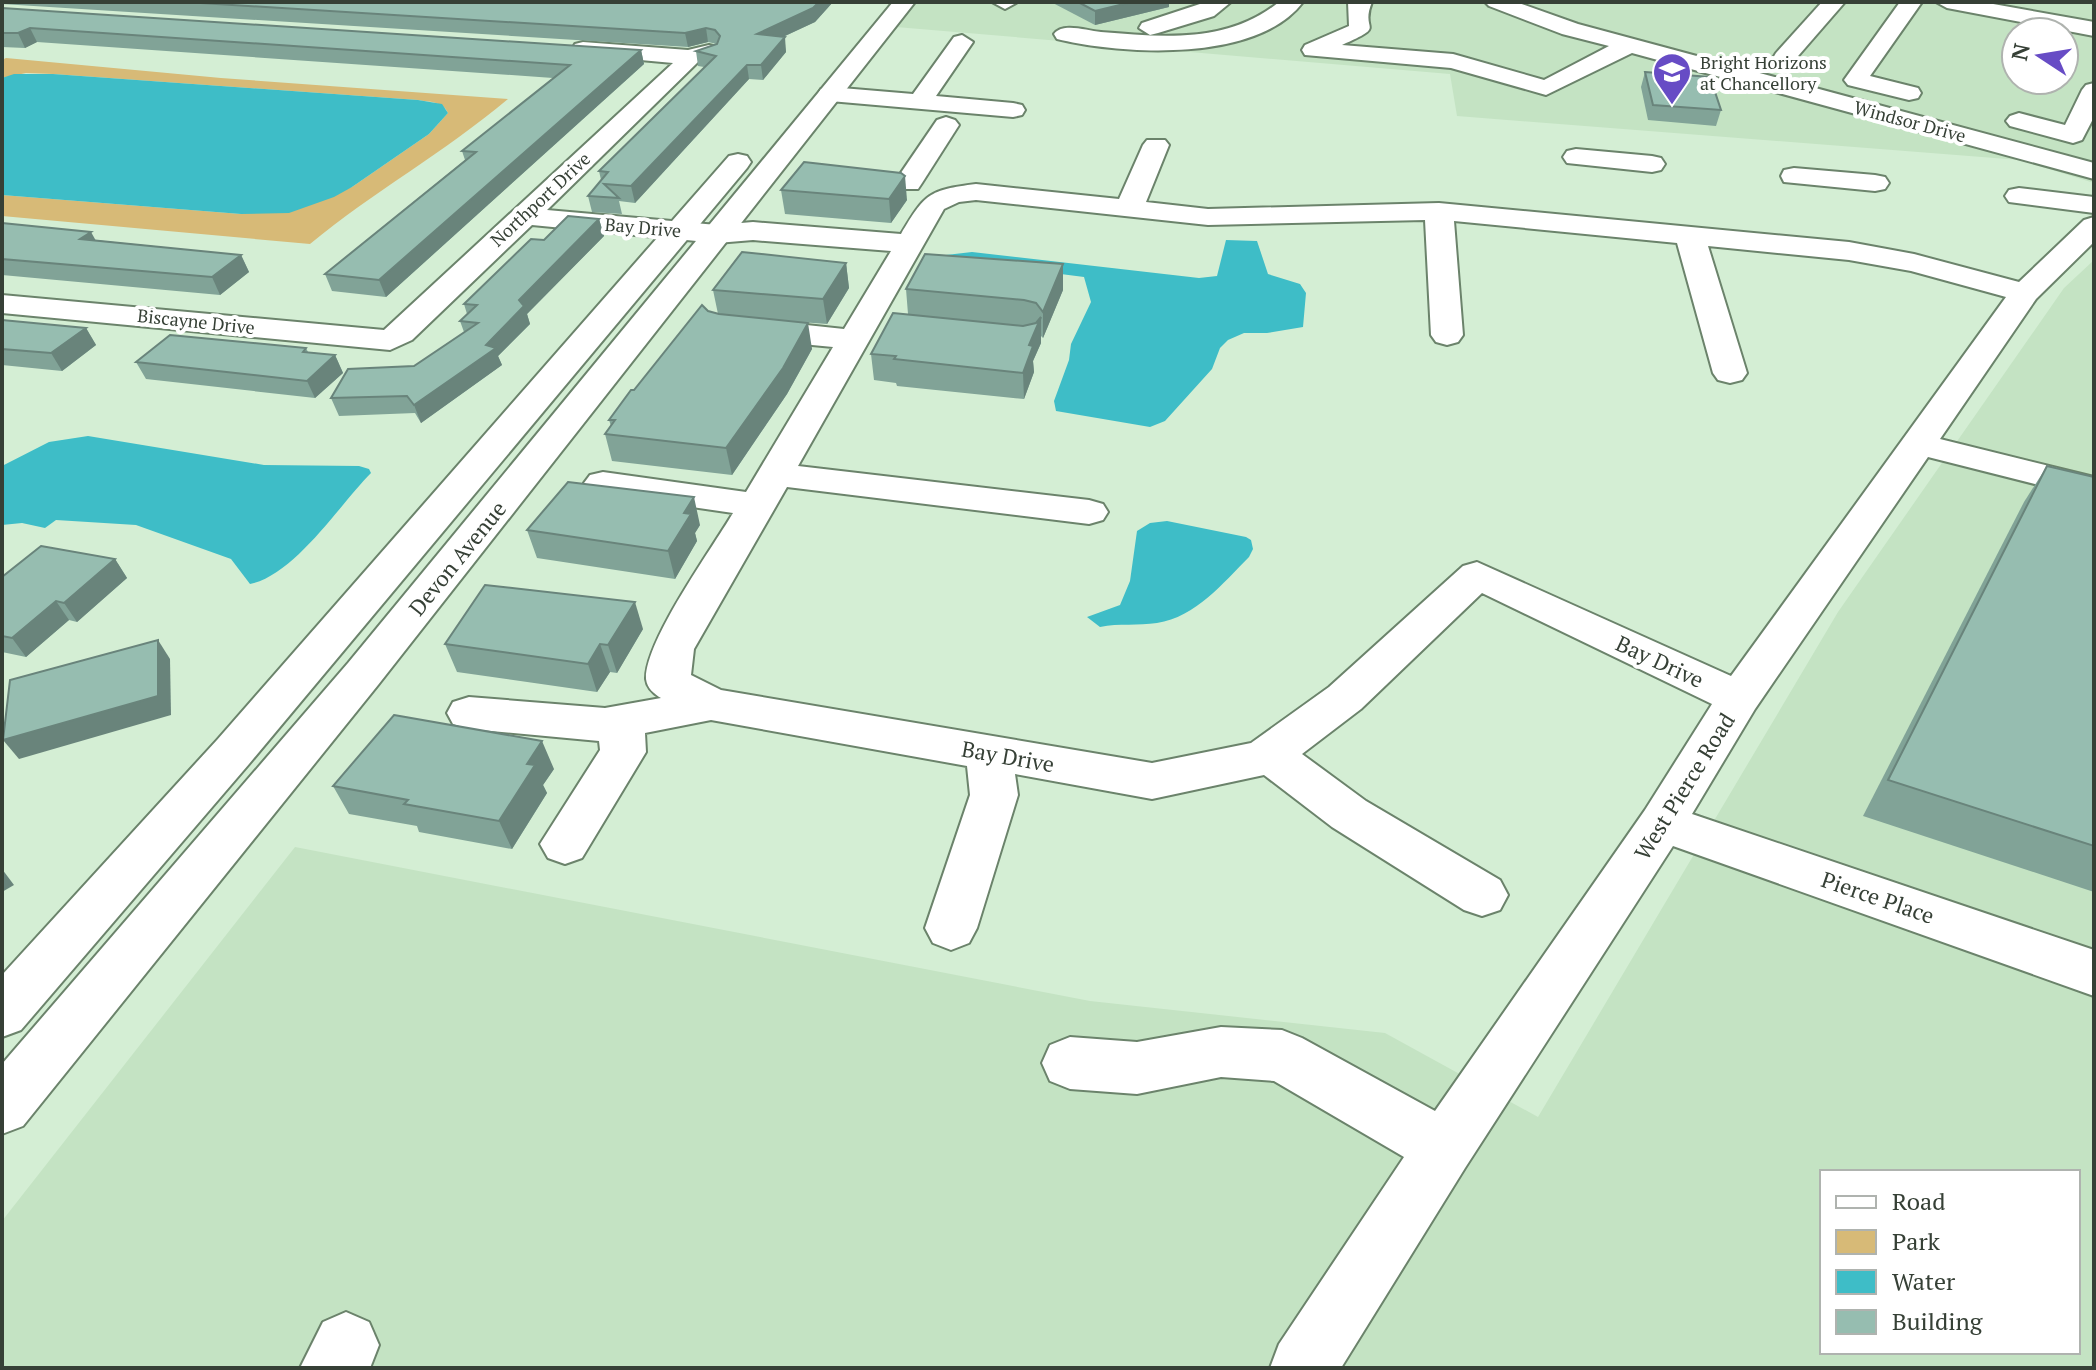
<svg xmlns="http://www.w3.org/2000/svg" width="2096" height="1370" font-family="'PT Serif',serif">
  <rect width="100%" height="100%" fill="#d4eed4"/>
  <g fill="#c4e3c3" fill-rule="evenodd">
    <path d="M 915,2 L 2094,2 L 2094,183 L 2020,160 L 1457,116 L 1450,74 L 896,27 ZM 2016,32 L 2064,32 L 2064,80 L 2016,80 Z"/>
    <path d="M 2094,260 L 2094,1368 L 2,1368 L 2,1221 L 295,847 L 1090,1001 L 1385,1033 L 1538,1117 L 1838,612 L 2064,288 ZM 1822,1172 L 2078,1172 L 2078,1352 L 1822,1352 Z"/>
  </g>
  <path fill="#d7ba77" d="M 6,58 L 221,78 L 508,99 C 445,152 373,192 310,244 L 2,216 L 2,195 L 241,214 L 352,187 L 429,134 L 448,113 C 443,101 429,102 418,100 L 53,74 L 26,73 L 2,78 L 2,60 Z"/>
  <g fill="#3ebdc7">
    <path d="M 14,74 L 53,74 L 418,100 L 442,104 L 448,113 L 429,134 L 352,187 L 334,197 L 289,213 L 241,214 L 2,195 L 2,78 Z"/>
    <path d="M 1226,240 L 1257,241 L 1268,274 L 1300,284 L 1306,293 L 1303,327 L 1267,333 L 1244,333 L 1228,340 L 1220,348 L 1212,369 L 1165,421 L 1150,427 L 1056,411 L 1054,401 L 1069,360 L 1071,344 L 1091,302 L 1084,277 L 951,260 L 946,255 L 972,252 L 1199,278 L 1217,276 Z"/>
    <path d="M 88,436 L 264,465 L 359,466 L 369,469 L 371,473 C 340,504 295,575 250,584 L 231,559 L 136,525 L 56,520 L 45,528 L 22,523 L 2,525 L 2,466 L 49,442 Z"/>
    <path d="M 1167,521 L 1246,537 L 1251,540 L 1253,549 L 1249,557 C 1223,583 1196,617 1157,623 C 1138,626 1119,623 1100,627 L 1087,617 L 1120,605 L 1130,581 L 1137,531 L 1150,523 Z"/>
  </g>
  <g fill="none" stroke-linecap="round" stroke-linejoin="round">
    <g stroke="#6b836b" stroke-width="4">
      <g id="minor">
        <path d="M 992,2 L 1015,2 L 1016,3 L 1005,9 Z"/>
        <path d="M 1206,2 L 1231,2 L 1214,16 L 1158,33 L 1150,35 L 1139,28 L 1142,23 Z"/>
        <path d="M 1279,2 L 1303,2 C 1257,63 1123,55 1057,39 L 1054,34 C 1063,22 1087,31 1101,32 C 1163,37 1227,44 1279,2 Z"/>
        <path d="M 1348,2 L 1372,2 C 1359,33 1389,24 1342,45 L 1453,54 L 1544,80 L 1609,46 L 1562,34 L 1489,6 L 1485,2 L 1516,2 L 1578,24 L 2094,163 L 2094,179 L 1632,53 L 1546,95 L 1451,68 L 1305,55 L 1302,50 L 1305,45 L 1349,26 Z"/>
        <path d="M 1822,2 L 1845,2 L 1792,63 L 1776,63 L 1773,58 L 1776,53 Z"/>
        <path d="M 1900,2 L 1922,2 L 1870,76 L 1918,88 L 1921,93 L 1918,98 L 1909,100 L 1848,85 L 1844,80 Z"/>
        <path d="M 1936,2 L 1982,2 L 2094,22 L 2094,36 L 1947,8 Z"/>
        <path d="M 962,35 L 973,42 L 936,96 L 1013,103 L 1022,105 L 1025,110 L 1022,115 L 1013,117 L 830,101 L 821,99 L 818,94 L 821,89 L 830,87 L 913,94 L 954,37 Z"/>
        <path d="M 583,42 L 688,50 L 709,45 L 717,47 L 720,52 L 717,57 L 699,61 L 547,210 L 717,225 L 753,222 L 901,234 C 925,194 928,190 976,184 L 1119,199 L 1143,145 L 1147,140 L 1165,140 L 1169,145 L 1146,202 L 1208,209 L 1439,203 L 1849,242 L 1914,254 L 2019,282 L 2084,220 L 2094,217 L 2094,242 L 2036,299 L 1940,439 L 2094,477 L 2094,499 L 1928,457 L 1755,709 L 1692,814 L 2094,950 L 2094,996 L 1673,846 L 1465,1168 L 1341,1368 L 1270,1368 L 1279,1344 L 1404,1157 L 1274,1081 L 1221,1077 L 1137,1094 L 1070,1089 L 1050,1081 L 1042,1063 L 1050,1045 L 1070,1037 L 1137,1042 L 1221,1027 L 1282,1030 L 1302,1038 L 1435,1111 L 1645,810 L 1712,704 L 1482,593 L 1361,709 L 1302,754 L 1366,801 L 1500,880 L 1508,895 L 1500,910 L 1482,916 L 1464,910 L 1332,827 L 1264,775 L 1152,799 L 1015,774 L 1018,795 L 977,928 L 969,943 L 951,950 L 933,943 L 925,928 L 970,795 L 967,766 L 711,720 L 645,733 L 646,752 L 582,858 L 565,864 L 548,858 L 540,844 L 600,750 L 599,741 L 469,729 L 453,724 L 447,713 L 453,702 L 469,697 L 605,708 L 661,698 C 654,694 647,688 646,679 C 645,641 711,550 733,513 L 603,494 L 590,491 L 584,483 L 590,475 L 603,472 L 746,492 L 833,347 L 749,339 L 738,336 L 733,329 L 738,322 L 749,319 L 844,329 L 891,251 L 753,240 L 717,243 L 532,225 L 412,340 L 390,350 L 2,313 L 2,295 L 384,330 L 673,63 L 575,54 L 572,49 L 575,44 ZM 976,200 L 1208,225 L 1425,220 L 1431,335 L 1436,342 L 1447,345 L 1458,342 L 1463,335 L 1454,221 L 1677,243 L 1713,373 L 1718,380 L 1730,383 L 1742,380 L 1747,373 L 1708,246 L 1849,260 L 1911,271 L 2006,297 L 1731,676 L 1477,562 L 1463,566 L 1329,687 L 1251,743 L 1152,763 L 721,690 L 691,675 L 694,649 L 787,487 L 1089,524 L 1103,520 L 1108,512 L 1103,504 L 1089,500 L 798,466 L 944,209 L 959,202 Z"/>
        <path d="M 2094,83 L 2094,117 L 2082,140 L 2073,143 L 2010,126 L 2006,121 L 2010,116 L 2019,113 L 2065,125 L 2082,90 L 2086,85 Z"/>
        <path d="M 946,117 L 955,120 L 959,125 L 922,183 L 918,189 L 898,189 L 894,183 L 937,120 Z"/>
        <path d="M 1576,149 L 1652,156 L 1661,158 L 1665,164 L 1661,170 L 1652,172 L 1567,163 L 1563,157 L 1567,151 Z"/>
        <path d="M 1794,168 L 1875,175 L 1885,177 L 1889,183 L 1885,189 L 1875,191 L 1784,182 L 1781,176 L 1784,170 Z"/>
        <path d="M 2019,188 L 2094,197 L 2094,213 L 2009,202 L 2005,196 L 2009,190 Z"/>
        <path d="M 346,1312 L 369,1322 L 379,1345 L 370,1368 L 300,1368 L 323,1322 Z"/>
      </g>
    </g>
    <g stroke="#6b836b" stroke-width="4">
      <g id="major">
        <path d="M 893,2 L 915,2 L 378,685 L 23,1126 L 2,1134 L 2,1064 L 348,663 Z"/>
        <path d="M 738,154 L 747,156 L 751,162 L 747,168 L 249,764 L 21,1030 L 2,1037 L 2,975 L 217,740 L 729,156 Z"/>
      </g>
    </g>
    <use href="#minor" fill="#fff" fill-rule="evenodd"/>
    <use href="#major" fill="#fff" fill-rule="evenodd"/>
  </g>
  <g fill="#81a397">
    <path d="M 2,2 L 833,2 L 815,22 L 783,37 L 786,52 L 763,80 L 749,79 L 635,203 L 619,201 L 622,214 L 592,212 L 588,196 L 601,180 L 599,171 L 704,67 L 698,66 L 696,51 L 717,44 L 708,42 L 688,47 L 2,4 Z"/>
    <path d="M 1051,2 L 1169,2 L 1169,7 L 1095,25 Z"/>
    <path d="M 2,8 L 641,50 L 644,64 L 386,297 L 332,291 L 325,274 L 465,160 L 462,151 L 553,78 L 37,42 L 25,48 L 2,47 Z"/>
    <path d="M 1645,72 L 1721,110 L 1716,126 L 1648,120 L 1641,87 Z"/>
    <path d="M 781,190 L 907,200 L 891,223 L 785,214 Z"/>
    <path d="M 599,219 L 604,236 L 527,314 L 530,324 L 498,356 L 502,365 L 421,423 L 415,413 L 339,416 L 331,398 L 414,366 L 464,332 L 460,321 L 467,314 L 464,304 L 544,240 Z"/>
    <path d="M 2,223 L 95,240 L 241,255 L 249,272 L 220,295 L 2,275 Z"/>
    <path d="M 846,263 L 849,288 L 827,324 L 800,322 L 812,349 L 787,394 L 732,475 L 612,461 L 605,434 L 611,426 L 609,420 L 634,390 L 718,314 L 713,290 Z"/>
    <path d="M 906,289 L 1063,290 L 1043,338 L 1041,336 L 1041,343 L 1033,361 L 1034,372 L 1024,399 L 897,386 L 896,383 L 874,380 L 871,354 L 908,314 Z"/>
    <path d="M 2,320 L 86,328 L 96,345 L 62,371 L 2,365 Z"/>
    <path d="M 306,348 L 308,352 L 335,355 L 343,373 L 315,398 L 146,379 L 136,362 Z"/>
    <path d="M 2047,466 L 2094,477 L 2094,892 L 1863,816 L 2024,502 Z"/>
    <path d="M 700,525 L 695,533 L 697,541 L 675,579 L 537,558 L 527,530 Z"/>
    <path d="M 115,559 L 127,578 L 77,622 L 69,620 L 26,657 L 2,652 L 2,577 Z"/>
    <path d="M 643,629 L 617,673 L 610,672 L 597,692 L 457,672 L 445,644 Z"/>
    <path d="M 554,769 L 543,785 L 547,793 L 512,849 L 419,832 L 417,826 L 349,814 L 333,786 Z"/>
  </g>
  <g fill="#69847b">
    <path d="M 819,2 L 833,2 L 815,22 L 759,48 L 757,34 Z"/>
    <path d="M 1132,2 L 1169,2 L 1169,7 L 1095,25 L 1095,11 Z"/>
    <path d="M 30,28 L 37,42 L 25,48 L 18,33 Z"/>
    <path d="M 706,28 L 708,42 L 688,47 L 685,33 Z"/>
    <path d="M 785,37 L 786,52 L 763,80 L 761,65 Z"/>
    <path d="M 641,50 L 644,64 L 386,297 L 379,280 Z"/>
    <path d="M 747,65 L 749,79 L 635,203 L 631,186 Z"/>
    <path d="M 905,176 L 907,200 L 891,223 L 889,199 Z"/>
    <path d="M 599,219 L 604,236 L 527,314 L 530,324 L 498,356 L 502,365 L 421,423 L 414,405 L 486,345 L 519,300 Z"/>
    <path d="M 91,232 L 100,248 L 80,239 Z"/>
    <path d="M 241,255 L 249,272 L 220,295 L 212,277 Z"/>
    <path d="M 846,263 L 849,288 L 827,324 L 823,299 Z"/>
    <path d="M 1063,264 L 1063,290 L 1043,338 L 1043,312 Z"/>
    <path d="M 1041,317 L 1041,343 L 1033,361 L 1034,372 L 1024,399 L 1023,373 L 1029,345 Z"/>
    <path d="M 808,323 L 812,349 L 787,394 L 732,475 L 726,448 Z"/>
    <path d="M 86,328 L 96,345 L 62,371 L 51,353 Z"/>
    <path d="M 335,355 L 343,373 L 315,398 L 307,381 Z"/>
    <path d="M 694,497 L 700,525 L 695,533 L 697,541 L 675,579 L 668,551 L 684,513 Z"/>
    <path d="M 115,559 L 127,578 L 77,622 L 64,603 Z"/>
    <path d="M 56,601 L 69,620 L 26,657 L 12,638 Z"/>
    <path d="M 635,602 L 643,629 L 617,673 L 608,645 Z"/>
    <path d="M 158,640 L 170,659 L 171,715 L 19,759 L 3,740 Z"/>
    <path d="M 600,644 L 610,672 L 597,692 L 588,664 Z"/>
    <path d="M 542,741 L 554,769 L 543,785 L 547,793 L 512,849 L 499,821 L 527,764 Z"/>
    <path d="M 2,869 L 14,885 L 2,892 Z"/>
  </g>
  <g fill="#96bdb0" stroke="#69847b" stroke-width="2">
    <path d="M 185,2 L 819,2 L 813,8 L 757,34 L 785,37 L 761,65 L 747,65 L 631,186 L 604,184 L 619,198 L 588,196 L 608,172 L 599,171 L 716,56 L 696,51 L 717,44 L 720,36 L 715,30 L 706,28 L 685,33 Z"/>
    <path d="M 1078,2 L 1132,2 L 1095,11 Z"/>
    <path d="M 2,8 L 641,50 L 379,280 L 325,274 L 476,152 L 462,151 L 570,65 L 30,28 L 18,33 L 2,33 Z"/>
    <path d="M 1645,72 L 1710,77 L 1721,110 L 1653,105 Z"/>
    <path d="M 804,162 L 901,173 L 905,176 L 889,199 L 781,190 Z"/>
    <path d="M 568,216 L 599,219 L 519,300 L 524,306 L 486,345 L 496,348 L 414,405 L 407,396 L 331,398 L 348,369 L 414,366 L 478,323 L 460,321 L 477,305 L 464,304 L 531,239 L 544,240 Z"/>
    <path d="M 2,223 L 91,232 L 80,239 L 241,255 L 212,277 L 2,259 Z"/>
    <path d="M 742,252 L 846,263 L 823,299 L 713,290 Z"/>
    <path d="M 925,254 L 1063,264 L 1043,312 L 1036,303 L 1024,300 L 906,289 Z"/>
    <path d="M 702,305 L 708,311 L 719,314 L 808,323 L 783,368 L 726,448 L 605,434 L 615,420 L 609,420 L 631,390 L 634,390 Z"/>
    <path d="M 893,313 L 1023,326 L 1036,323 L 1041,317 L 1029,345 L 1033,346 L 1023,373 L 894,359 L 896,356 L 871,354 Z"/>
    <path d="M 2,320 L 86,328 L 51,353 L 2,349 Z"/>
    <path d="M 170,335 L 306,348 L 303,352 L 335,355 L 307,381 L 136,362 Z"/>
    <path d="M 2047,466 L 2094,477 L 2094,846 L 1888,780 Z"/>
    <path d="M 568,482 L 694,497 L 684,513 L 691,514 L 668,551 L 527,530 Z"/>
    <path d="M 41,546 L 115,559 L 64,603 L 56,601 L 12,638 L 2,636 L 2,577 Z"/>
    <path d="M 485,585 L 635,602 L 608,645 L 600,644 L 588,664 L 445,644 Z"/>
    <path d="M 158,640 L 158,696 L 3,740 L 10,680 Z"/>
    <path d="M 394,715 L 542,741 L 527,764 L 535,765 L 499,821 L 404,804 L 408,800 L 333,786 Z"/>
  </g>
  <defs>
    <g id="school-pin" transform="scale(2)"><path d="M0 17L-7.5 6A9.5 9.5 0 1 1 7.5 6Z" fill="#674cc5" stroke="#fff"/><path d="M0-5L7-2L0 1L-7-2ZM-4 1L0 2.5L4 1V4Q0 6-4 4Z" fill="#fff"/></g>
  </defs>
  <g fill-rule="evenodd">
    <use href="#school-pin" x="1672" y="72"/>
  </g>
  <g text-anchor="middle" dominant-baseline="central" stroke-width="8" stroke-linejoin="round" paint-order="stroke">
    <g font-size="18" fill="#364036" stroke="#fff" text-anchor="start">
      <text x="1700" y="62">Bright Horizons<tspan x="1700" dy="21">at Chancellory</tspan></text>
    </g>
    <g font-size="18" fill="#364036" stroke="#fff">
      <text transform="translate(1910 121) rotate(15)">Windsor Drive</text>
      <text transform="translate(540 199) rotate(-43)">Northport Drive</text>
      <text transform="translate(643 227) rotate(5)">Bay Drive</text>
      <text transform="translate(196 321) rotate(6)">Biscayne Drive</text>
    </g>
    <g font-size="22" fill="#364036" stroke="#fff">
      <text transform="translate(457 558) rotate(-51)">Devon Avenue</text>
      <text transform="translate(1660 661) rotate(25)">Bay Drive</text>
      <text transform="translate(1008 756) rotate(10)">Bay Drive</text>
      <text transform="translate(1684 786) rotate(-58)">West Pierce Road</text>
      <text transform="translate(1878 897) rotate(19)">Pierce Place</text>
    </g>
  </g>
  <rect width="2096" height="1370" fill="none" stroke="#364036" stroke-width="8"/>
  <rect x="1820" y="1170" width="260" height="184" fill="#ffffff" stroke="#afb3af" stroke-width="2"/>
  <rect x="1836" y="1196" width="40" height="12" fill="#ffffff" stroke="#afb3af" stroke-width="2"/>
  <text x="1892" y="1210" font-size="24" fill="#364036">Road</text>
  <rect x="1836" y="1230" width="40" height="24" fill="#d7ba77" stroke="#afb3af" stroke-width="2"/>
  <text x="1892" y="1250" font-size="24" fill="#364036">Park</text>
  <rect x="1836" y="1270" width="40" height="24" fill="#3ebdc7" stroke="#afb3af" stroke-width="2"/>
  <text x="1892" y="1290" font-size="24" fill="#364036">Water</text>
  <rect x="1836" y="1310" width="40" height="24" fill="#96bdb0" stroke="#afb3af" stroke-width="2"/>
  <text x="1892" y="1330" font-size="24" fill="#364036">Building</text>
  <g transform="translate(2040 56) rotate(282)"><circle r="38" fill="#ffffff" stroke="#afb3af" stroke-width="2"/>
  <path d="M0-6L14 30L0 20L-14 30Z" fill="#674cc5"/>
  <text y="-12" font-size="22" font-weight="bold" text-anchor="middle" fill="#364036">N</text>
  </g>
</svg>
